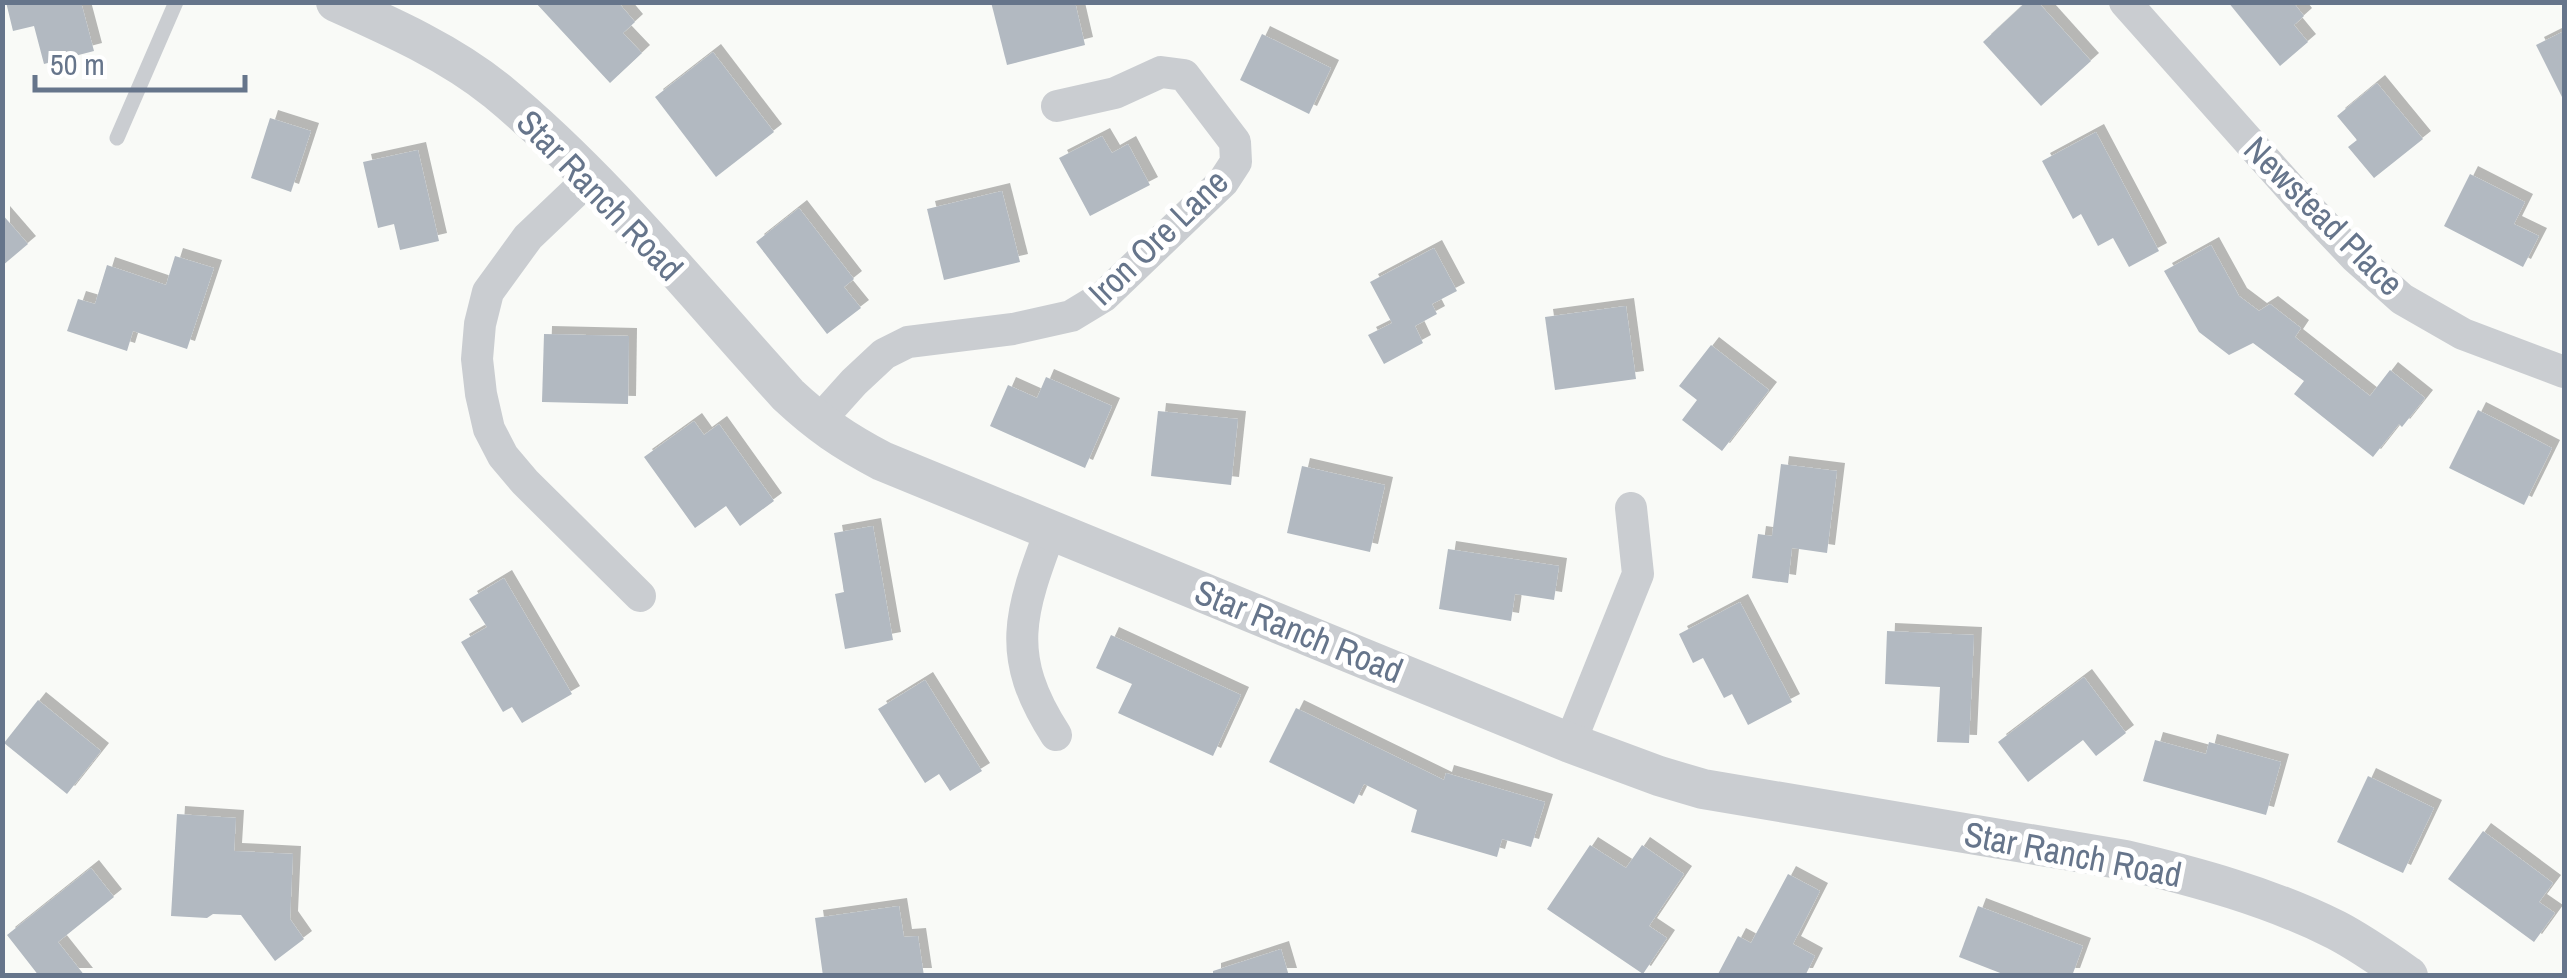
<svg xmlns="http://www.w3.org/2000/svg" width="2567" height="978" font-family="'Archivo Narrow',sans-serif">
  <defs>
    <filter id="shadow"><feDropShadow dx="8" dy="-8" stdDeviation="0" flood-color="#0004"/></filter>
  </defs>
  <rect width="100%" height="100%" fill="#f9faf7"/>
  <g fill="#b2b9c1" filter="url(#shadow)">
    <path d="M 6,2 L 81,2 L 94,51 L 44,64 L 34,26 L 13,31 Z"/>
    <path d="M 535,2 L 618,2 L 635,22 L 623,33 L 642,53 L 610,83 Z"/>
    <path d="M 991,2 L 1075,2 L 1085,45 L 1007,65 Z"/>
    <path d="M 2026,2 L 2038,2 L 2091,61 L 2041,106 L 1983,42 Z"/>
    <path d="M 2228,2 L 2293,2 L 2304,16 L 2294,25 L 2308,42 L 2280,66 Z"/>
    <path d="M 2564,31 L 2564,101 L 2536,45 Z"/>
    <path d="M 1262,34 L 1331,68 L 1309,114 L 1240,80 Z"/>
    <path d="M 713,52 L 774,132 L 716,177 L 655,97 Z"/>
    <path d="M 2377,83 L 2423,139 L 2374,178 L 2348,147 L 2357,140 L 2337,116 Z"/>
    <path d="M 270,118 L 311,131 L 291,192 L 251,178 Z"/>
    <path d="M 2096,132 L 2159,251 L 2129,267 L 2113,238 L 2098,246 L 2081,214 L 2073,219 L 2042,161 Z"/>
    <path d="M 1102,136 L 1112,153 L 1128,144 L 1150,185 L 1090,216 L 1059,158 Z"/>
    <path d="M 418,150 L 439,241 L 400,250 L 394,224 L 378,228 L 363,162 Z"/>
    <path d="M 2470,174 L 2525,202 L 2514,224 L 2539,236 L 2523,267 L 2444,226 Z"/>
    <path d="M 1002,191 L 1020,262 L 944,280 L 927,209 Z"/>
    <path d="M 799,208 L 854,279 L 844,287 L 861,308 L 827,334 L 756,242 Z"/>
    <path d="M 2,214 L 28,244 L 2,266 Z"/>
    <path d="M 2211,245 L 2239,296 L 2259,311 L 2270,304 L 2301,328 L 2295,337 L 2370,396 L 2390,370 L 2425,398 L 2402,427 L 2399,424 L 2373,457 L 2294,394 L 2304,381 L 2253,343 L 2229,355 L 2199,332 L 2164,271 Z"/>
    <path d="M 1434,248 L 1457,291 L 1432,304 L 1437,314 L 1415,326 L 1423,343 L 1384,364 L 1368,335 L 1392,323 L 1370,282 Z"/>
    <path d="M 175,256 L 214,268 L 187,349 L 133,331 L 127,351 L 67,331 L 78,299 L 95,304 L 107,265 L 166,285 Z"/>
    <path d="M 1626,306 L 1636,379 L 1555,390 L 1545,317 Z"/>
    <path d="M 544,334 L 629,336 L 628,404 L 542,402 Z"/>
    <path d="M 1711,345 L 1769,390 L 1722,451 L 1682,420 L 1697,400 L 1679,386 Z"/>
    <path d="M 1046,377 L 1112,406 L 1085,468 L 990,426 L 1008,385 L 1037,398 Z"/>
    <path d="M 2478,410 L 2552,448 L 2524,505 L 2449,468 Z"/>
    <path d="M 1158,411 L 1238,419 L 1231,485 L 1151,476 Z"/>
    <path d="M 694,421 L 704,435 L 719,424 L 774,501 L 740,526 L 726,506 L 695,528 L 644,457 Z"/>
    <path d="M 1781,464 L 1837,471 L 1827,553 L 1792,548 L 1788,583 L 1752,578 L 1758,534 L 1772,536 Z"/>
    <path d="M 1302,466 L 1385,485 L 1370,552 L 1287,533 Z"/>
    <path d="M 873,526 L 893,640 L 845,649 L 835,594 L 844,592 L 834,533 Z"/>
    <path d="M 1448,549 L 1559,566 L 1554,600 L 1515,594 L 1511,621 L 1439,609 Z"/>
    <path d="M 504,578 L 572,694 L 522,723 L 512,707 L 503,712 L 461,642 L 487,627 L 469,599 Z"/>
    <path d="M 1740,602 L 1792,702 L 1748,725 L 1732,694 L 1724,698 L 1703,658 L 1693,663 L 1679,634 Z"/>
    <path d="M 1887,631 L 1974,635 L 1969,743 L 1937,742 L 1940,687 L 1885,684 Z"/>
    <path d="M 1111,635 L 1241,695 L 1213,756 L 1118,713 L 1132,684 L 1096,668 Z"/>
    <path d="M 2084,677 L 2126,733 L 2096,756 L 2083,740 L 2028,782 L 1998,742 Z"/>
    <path d="M 925,680 L 982,771 L 950,791 L 939,774 L 925,783 L 878,709 Z"/>
    <path d="M 38,700 L 101,751 L 67,794 L 4,743 Z"/>
    <path d="M 1296,708 L 1444,780 L 1446,773 L 1545,802 L 1531,847 L 1502,839 L 1497,857 L 1411,832 L 1417,810 L 1364,784 L 1354,804 L 1269,762 Z"/>
    <path d="M 2155,740 L 2206,754 L 2209,742 L 2281,762 L 2266,815 L 2143,781 Z"/>
    <path d="M 2368,776 L 2434,808 L 2403,873 L 2337,842 Z"/>
    <path d="M 177,814 L 236,818 L 234,851 L 293,854 L 290,919 L 304,939 L 275,961 L 241,915 L 213,914 L 207,918 L 171,916 Z"/>
    <path d="M 2483,831 L 2553,883 L 2539,902 L 2555,913 L 2534,942 L 2448,879 Z"/>
    <path d="M 1590,845 L 1626,868 L 1642,845 L 1684,874 L 1649,926 L 1667,938 L 1643,974 L 1547,909 Z"/>
    <path d="M 91,868 L 114,897 L 58,942 L 85,976 L 39,976 L 7,935 Z"/>
    <path d="M 1788,874 L 1820,891 L 1793,944 L 1815,956 L 1805,976 L 1717,976 L 1738,936 L 1751,943 Z"/>
    <path d="M 899,906 L 904,937 L 918,936 L 924,976 L 823,976 L 815,918 Z"/>
    <path d="M 1978,906 L 2083,946 L 2072,976 L 2008,976 L 1959,957 Z"/>
    <path d="M 1281,949 L 1289,976 L 1213,976 L 1213,971 Z"/>
  </g>
  <g fill="none" stroke-linecap="round" stroke-linejoin="round">
    <path stroke="#cacdd1" stroke-width="15" d="M 117,138 L 176,2"/>
    <g stroke="#cacdd1" stroke-width="32">
      <path d="M 2125,2 L 2300,199 L 2355,257 L 2402,299 L 2463,334 L 2564,372"/>
      <path d="M 591,177 L 528,237 L 488,292 L 480,324 L 477,359 L 481,394 L 489,429 L 503,456 L 525,482 L 640,596"/>
      <path d="M 818,422 L 854,382 L 884,354 L 908,342 L 1013,329 L 1071,316 L 1104,296 L 1223,182 L 1236,162 L 1235,142 L 1184,75 L 1161,72 L 1115,93 L 1057,106"/>
      <path d="M 1051,529 C 1020,612 1004,655 1056,735"/>
      <path d="M 1570,743 L 1638,574 L 1631,508"/>
    </g>
    <path stroke="#cacdd1" stroke-width="40" d="M 336,2 C 392,27 450,53 497,91 C 605,180 694,292 788,395 C 819,424 844,441 882,461 L 1570,743 L 1659,776 L 1703,789 L 2125,860 C 2197,877 2270,897 2336,930 C 2361,943 2385,960 2408,976"/>
  </g>
  <g text-anchor="middle" dominant-baseline="central" stroke-width="10" stroke-linejoin="round" paint-order="stroke">
    <g font-size="35" fill="#66758b" stroke="#fff">
      <text transform="translate(600 195) rotate(46)">Star Ranch Road</text>
      <text transform="translate(2324 216) rotate(45)">Newstead Place</text>
      <text transform="translate(1158 237) rotate(-44)">Iron Ore Lane</text>
      <text transform="translate(1299 631) rotate(22)">Star Ranch Road</text>
      <text transform="translate(2073 854) rotate(11)">Star Ranch Road</text>
    </g>
  </g>
  <rect width="2567" height="978" fill="none" stroke="#66758b" stroke-width="10"/>
  <path d="M35 75v15h210v-15" fill="none" stroke="#66758b" stroke-width="5"/>
  <text x="50" y="75" font-size="30" fill="#66758b" stroke="#ffffff" stroke-width="8" paint-order="stroke">50 m</text>
</svg>
